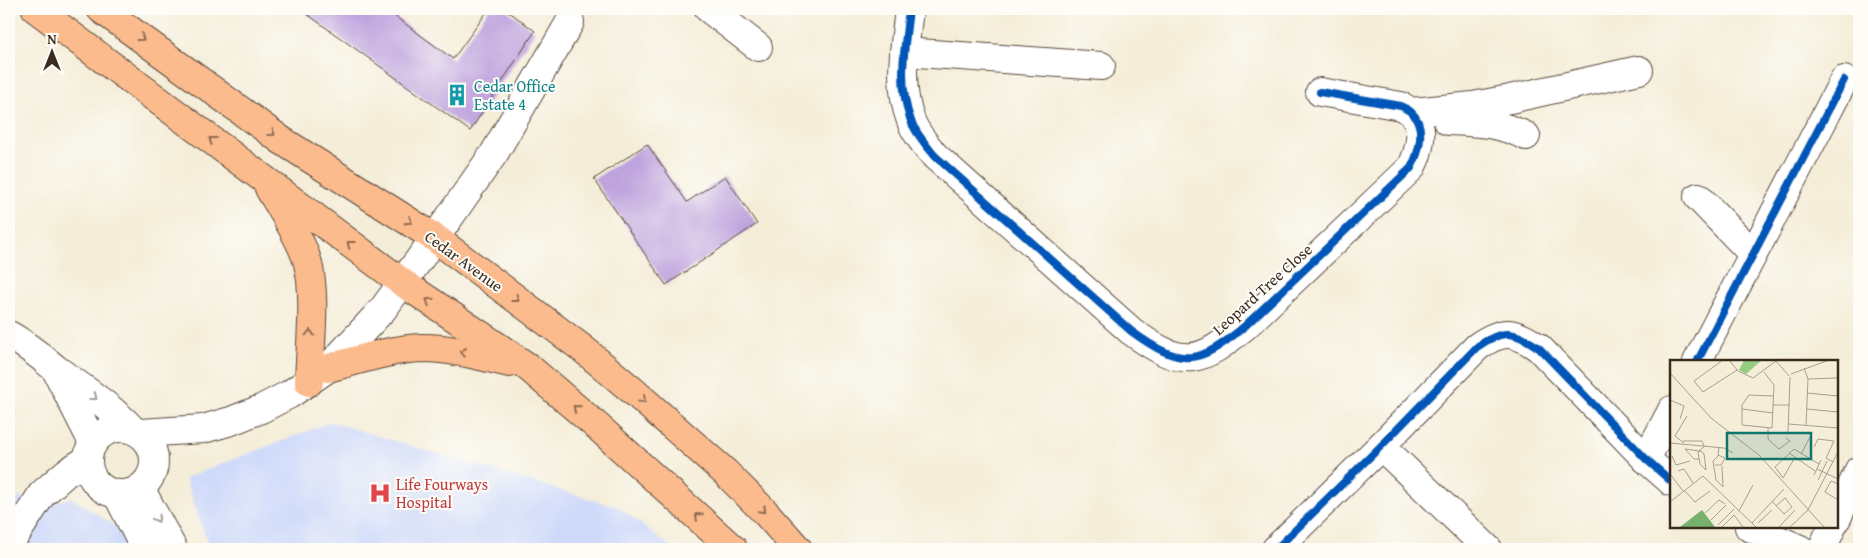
<svg xmlns="http://www.w3.org/2000/svg" width="1868" height="558" font-family="'Gentium Book Plus',serif">
  <rect width="100%" height="100%" fill="#fdfcf7"/>
  <filter id="ink" filterUnits="userSpaceOnUse"><feTurbulence type="fractalNoise" baseFrequency=".02" numOctaves="2"/><feDisplacementMap in="SourceGraphic" scale="10" xChannelSelector="R" yChannelSelector="G"/><feConvolveMatrix kernelMatrix="1 2 1 2 8 2 1 2 1" color-interpolation-filters="sRGB"/></filter>
  <filter id="wash" filterUnits="userSpaceOnUse"><feTurbulence type="fractalNoise" baseFrequency=".0096" numOctaves="4" result="noise"/><feDisplacementMap in="SourceGraphic" scale="20" xChannelSelector="R" yChannelSelector="G"/><feGaussianBlur stdDeviation="1.12" result="paint"/><feColorMatrix in="noise" values="0 0 0 0 0 0 0 0 0 0 0 0 0 0 0 0 0 1.4 0 .05"/><feComposite in="paint" operator="in"/></filter>
  <g filter="url(#wash)">
    <rect width="100%" height="100%" fill="#f4edd8"/>
    <g fill="#cfdafa">
      <path d="M 331,422 L 620,508 L 673,549 L 210,549 L 185,478 Z"/>
      <path d="M 19,496 L 36,507 L 71,498 L 119,528 L 127,549 L 9,549 L 9,514 Z"/>
    </g>
    <g id="blocks">
      <g fill="#bfa3de">
        <path d="M 300,9 L 385,9 L 453,59 L 489,9 L 505,9 L 535,31 L 470,131 Z"/>
        <path d="M 647,144 L 687,202 L 725,176 L 757,224 L 666,285 L 594,179 Z"/>
      </g>
    </g>
  </g>
  <g filter="url(#ink)">
    <use href="#blocks" fill-opacity="0" stroke="#57473a" stroke-width="1"/>
    <g fill="none" stroke-linecap="round" stroke-linejoin="round">
      <g stroke="#57473a" stroke-width="30">
        <g id="minor">
          <path d="M 709,9 L 758,47"/>
          <path d="M 909,9 C 905,47 897,84 911,121 C 916,134 926,145 935,156 L 1131,331 C 1183,369 1199,365 1246,325 L 1411,168 C 1419,153 1427,126 1411,112 C 1409,110 1404,108 1401,106 L 1320,92"/>
          <path d="M 904,52 L 1101,66"/>
          <path d="M 1412,112 L 1473,106 L 1510,99 L 1639,70"/>
          <path d="M 1448,121 C 1478,122 1499,123 1526,136"/>
          <path d="M 1698,197 L 1753,254"/>
          <path d="M 9,335 C 26,344 41,357 56,369 C 82,388 110,406 132,429"/>
          <path d="M 1697,362 L 1844,80"/>
          <path d="M 57,372 L 93,443"/>
          <circle cx="121" cy="461" r="33"/>
          <path d="M 141,433 L 203,429 L 231,421 L 261,409 L 290,394 L 328,368 L 383,309 L 435,238 L 495,152 L 570,22"/>
          <path d="M 1381,446 L 1488,549"/>
          <path d="M 1646,459 L 1672,410"/>
          <path d="M 140,488 L 173,549"/>
          <path d="M 117,494 L 145,549"/>
          <path d="M 1837,518 L 1859,470"/>
          <path d="M 1749,527 L 1800,549"/>
          <path d="M 9,545 L 42,494 L 66,473 L 88,459"/>
          <path d="M 1276,549 L 1381,446 L 1477,347 C 1502,329 1514,330 1539,348 L 1646,459 L 1672,482"/>
          <path d="M 1822,549 L 1832,527"/>
        </g>
      </g>
      <g stroke="#57473a" stroke-width="30">
        <g id="major">
          <path d="M 36,9 L 403,283 L 528,367 L 598,427 L 733,549"/>
          <path d="M 101,9 L 281,140 L 435,238 L 583,349 L 633,391 L 726,473 L 765,512 L 798,549"/>
          <path d="M 269,188 C 282,211 299,235 307,260 C 317,293 310,346 309,382"/>
          <path d="M 328,368 C 359,360 391,349 422,348 C 452,348 481,356 509,363"/>
        </g>
      </g>
      <use href="#minor" stroke="#fff" stroke-width="28"/>
      <use href="#major" stroke="#fbbb8d" stroke-width="28"/>
      <g stroke="#fdfcf7" stroke-width="11">
        <g id="cycleway">
          <path d="M 909,9 C 905,47 897,84 911,121 C 916,134 926,145 935,156 L 1131,331 C 1183,369 1199,365 1246,325 L 1411,168 C 1419,153 1427,126 1411,112 C 1409,110 1404,108 1401,106 L 1320,92"/>
          <path d="M 1697,362 L 1844,80"/>
          <path d="M 1276,549 L 1381,446 L 1477,347 C 1502,329 1514,330 1539,348 L 1646,459 L 1672,482"/>
        </g>
      </g>
      <use href="#cycleway" stroke="#0057b8" stroke-width="8"/>
    </g>
    <defs><path id="oneway-chevron" d="M-2-3.5L2.5 0L-2 3.5" fill="none" stroke-width="1.6" stroke-linecap="round" stroke-linejoin="round" transform="scale(1.25)"/></defs>
    <g stroke="#916b50">
      <use href="#oneway-chevron" transform="translate(141 38) rotate(36)"/>
      <use href="#oneway-chevron" transform="translate(272 133) rotate(36)"/>
      <use href="#oneway-chevron" transform="translate(212 140) rotate(-143)"/>
      <use href="#oneway-chevron" transform="translate(409 221) rotate(33)"/>
      <use href="#oneway-chevron" transform="translate(350 244) rotate(-143)"/>
      <use href="#oneway-chevron" transform="translate(516 299) rotate(37)"/>
      <use href="#oneway-chevron" transform="translate(429 301) rotate(-146)"/>
      <use href="#oneway-chevron" transform="translate(310 333) rotate(-88)"/>
      <use href="#oneway-chevron" transform="translate(463 352) rotate(-171)"/>
      <use href="#oneway-chevron" transform="translate(643 400) rotate(42)"/>
      <use href="#oneway-chevron" transform="translate(576 408) rotate(-140)"/>
      <use href="#oneway-chevron" transform="translate(763 510) rotate(46)"/>
      <use href="#oneway-chevron" transform="translate(698 516) rotate(-138)"/>
    </g>
    <g stroke="#a79f9a">
      <use href="#oneway-chevron" transform="translate(94 397) rotate(37)"/>
      <use href="#oneway-chevron" transform="translate(157 519) rotate(62)"/>
    </g>
  </g>
  <defs>
    <g id="building-bare" transform="scale(1.725)"><path d="M-4-6H4V6H1V3H-1V6H-4ZM-2.5-4.3h1.7v1.8h-1.7ZM.8-4.3h1.7v1.8H.8ZM-2.5-1h1.7V.8h-1.7ZM.8-1h1.7V.8H.8Z" fill="#0f9aa8" stroke="#fdfcf7" stroke-width="2.5" paint-order="stroke"/></g>
    <g id="hospital-bare" transform="scale(1.725)"><path d="M-5-5h3v3.5h4V-5h3V5h-3V1.5h-4V5h-3Z" fill="#e0444e" stroke="#fdfcf7" stroke-width="2.5" paint-order="stroke"/></g>
  </defs>
  <g fill-rule="evenodd">
    <use href="#building-bare" x="457" y="95"/>
    <use href="#hospital-bare" x="380" y="493"/>
  </g>
  <g text-anchor="middle" dominant-baseline="central" stroke-width="4" stroke-linejoin="round" paint-order="stroke">
    <g font-size="16" fill="#0d838f" stroke="#fdfcf7" text-anchor="start">
      <text x="474" y="86">Cedar Office<tspan x="474" dy="18">Estate 4</tspan></text>
    </g>
    <g font-size="16" fill="#3b2a1e" stroke="#fdfcf7">
      <text transform="translate(464 261) rotate(36)">Cedar Avenue</text>
      <text transform="translate(1262 289) rotate(-42)">Leopard Tree Close</text>
    </g>
    <g font-size="16" fill="#be3a42" stroke="#fdfcf7" text-anchor="start">
      <text x="396" y="484">Life Fourways<tspan x="396" dy="18">Hospital</tspan></text>
    </g>
  </g>
  <g transform="translate(1670 360)">
    <rect width="168" height="168" fill="#f4edd8"/>
    <path d="M 74,0 L 92,0 L 76,14 L 69,10 Z" fill="#96cd80"/>
    <path d="M 32,150 L 45,167 L 10,167 Z" fill="#78b06e"/>
    <path fill="none" stroke="#aa9f8e" stroke-width="1" d="M 53,0 L 24,21 L 33,32 L 67,10M 59,0 L 68,11 L 83,18 L 106,1M 106,1 L 119,16M 134,8 L 138,19 L 136,65M 94,12 L 104,25 L 104,26 L 103,45 L 102,68 L 72,65 L 72,45 L 79,35 L 103,36M 0,13 L 41,58 L 89,95 L 154,167M 121,14 L 159,0M 138,19 L 168,18M 137,33 L 168,36M 0,40 L 14,46 L 10,59M 103,45 L 120,45M 72,49 L 103,53M 137,49 L 168,52M 119,64 L 168,68M 98,68 L 98,79 L 109,89 L 120,81 L 116,78M 118,72 L 120,17M 13,81 L 32,81 L 34,86M 0,83 L 54,88 L 63,93M 14,83 L 5,76 L 17,56M 49,87 L 48,96 L 43,101 L 46,120 L 53,127 L 52,106M 144,87 L 148,79 L 164,81 L 156,98 L 163,102M 31,91 L 34,94 L 36,110 L 30,104 L 28,92 ZM 119,93 L 145,111M 131,94 L 140,77M 2,96 L 6,105 L 20,101M 29,99 L 24,99 L 15,89 L 29,91 L 35,86M 124,99 L 113,118 L 105,107 L 124,89 L 149,104M 45,105 L 51,105 L 55,98 L 48,95M 147,109 L 168,119M 8,111 L 14,109 L 23,123M 0,114 L 13,131M 144,115 L 151,100M 148,120 L 157,101M 168,124 L 161,121 L 155,132 L 168,140M 14,130 L 25,142 L 40,131M 102,141 L 114,154 L 122,147 L 115,138 L 106,146M 0,142 L 33,116 L 86,167M 69,151 L 83,125M 35,153 L 49,140 L 55,144M 41,160 L 56,145M 82,163 L 114,129M 88,163 L 102,150M 48,165 L 64,149M 52,167 L 64,155 L 73,167M 109,167 L 125,150M 120,167 L 138,150 L 168,92"/>
    <path fill="#0f766e" fill-opacity="0.15" stroke="#0f766e" stroke-width="2.5" d="M 57,73 L 141,73 L 141,99 L 57,99 Z"/>
    <rect width="168" height="168" fill="none" stroke="#3b2a1e" stroke-width="2.5"/>
  </g>
  <rect width="1868" height="558" fill="none" stroke="#fdfcf7" stroke-width="30"/>
  <g transform="translate(52 52)" stroke="#fdfcf7" stroke-width="4" paint-order="stroke">
  <path d="M0-4L9 19L0 12L-9 19Z" fill="#3b2a1e"/>
  <text y="-8" font-size="14" font-weight="bold" text-anchor="middle" fill="#3b2a1e">N</text>
  </g>
</svg>
